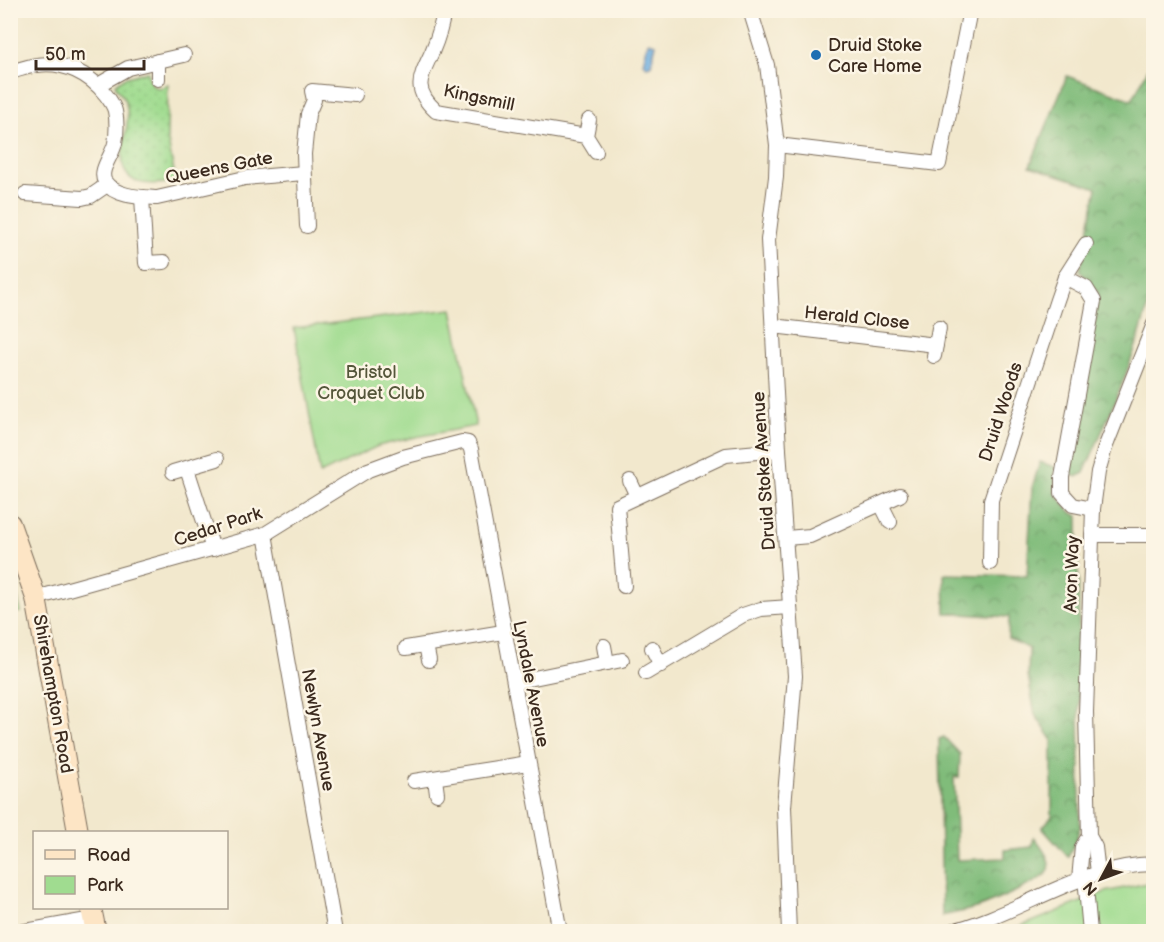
<svg xmlns="http://www.w3.org/2000/svg" width="1164" height="942" font-family="'Balsamiq Sans',sans-serif">
  <defs>
    <pattern id="grass-dots" width="8" height="8" patternUnits="userSpaceOnUse" patternTransform="scale(1.5)"><rect width="8" height="8" fill="#a0dc90"/><path d="M2 2h.1M6 6h.1" fill="none" stroke="#8bbd7c" stroke-width="1.8" stroke-linecap="round"/></pattern>
    <pattern id="forest-crowns" width="20" height="18" patternUnits="userSpaceOnUse" patternTransform="scale(1.5)"><rect width="20" height="18" fill="#80bc7a"/><path d="M2 6a3 3 0 1 1 6 0M12 15a3 3 0 1 1 6 0" fill="none" stroke="#6a9963"/></pattern>
  </defs>
  <rect width="100%" height="100%" fill="#fcf5e5"/>
  <filter id="ink" filterUnits="userSpaceOnUse"><feTurbulence type="fractalNoise" baseFrequency=".0167" numOctaves="2"/><feDisplacementMap in="SourceGraphic" scale="12" xChannelSelector="R" yChannelSelector="G"/><feConvolveMatrix kernelMatrix="1 2 1 2 8 2 1 2 1" color-interpolation-filters="sRGB"/></filter>
  <filter id="wash" filterUnits="userSpaceOnUse"><feTurbulence type="fractalNoise" baseFrequency=".008" numOctaves="4" result="noise"/><feDisplacementMap in="SourceGraphic" scale="24" xChannelSelector="R" yChannelSelector="G"/><feGaussianBlur stdDeviation="1.35" result="paint"/><feColorMatrix in="noise" values="0 0 0 0 0 0 0 0 0 0 0 0 0 0 0 0 0 1.4 0 .05"/><feComposite in="paint" operator="in"/></filter>
  <g filter="url(#wash)">
    <rect width="100%" height="100%" fill="#f2e8cd"/>
    <path fill="url(#grass-dots)" stroke="#6e8357" stroke-width="1.5" d="M 148,71 L 149,79 L 154,87 L 161,88 L 168,84 L 167,137 L 176,181 C 147,187 117,187 123,148 C 125,133 131,116 125,101 C 123,96 118,90 115,85 L 124,78 Z"/>
    <g fill="url(#forest-crowns)" stroke="#5e734c" stroke-width="1.5">
      <path d="M 1153,59 L 1153,281 C 1141,348 1111,410 1084,473 L 1076,477 L 1067,472 L 1096,314 L 1098,293 L 1080,271 L 1097,188 L 1030,166 L 1067,76 L 1132,100 Z"/>
      <path d="M 1040,462 L 1055,467 L 1055,492 L 1069,511 L 1078,516 L 1080,827 L 1075,843 L 1068,857 L 1042,828 L 1052,816 L 1052,739 L 1035,715 L 1028,675 L 1029,649 L 1008,638 L 1009,617 L 945,613 L 944,574 L 1027,576 L 1032,488 Z"/>
      <path d="M 944,737 L 960,754 L 959,777 L 954,777 L 957,860 L 1005,858 L 1005,850 L 1032,847 L 1034,837 C 1040,846 1052,859 1049,870 C 1046,880 990,903 979,907 C 967,911 954,913 942,916 L 939,739 Z"/>
    </g>
    <g fill="#a0dc90" stroke="#6e8357" stroke-width="1.5">
      <path d="M 452,309 L 476,426 L 416,437 L 378,446 L 320,474 L 294,328 Z"/>
      <path d="M 11,573 L 21,612 L 11,613 Z"/>
      <path d="M 1153,882 L 1153,931 L 1003,932 L 1032,922 L 1105,892 Z"/>
    </g>
    <path fill="#6cade0" stroke="#546c7f" stroke-width="1.5" d="M 648,42 L 656,44 L 651,65 L 647,66 L 643,63 Z"/>
  </g>
  <g filter="url(#ink)">
    <g fill="none" stroke-linecap="round" stroke-linejoin="round">
      <g stroke="#7b6c5b" stroke-width="16">
        <g id="minor">
          <path d="M 444,10 C 442,25 438,38 432,52 C 420,78 412,89 436,111 L 586,136"/>
          <path d="M 750,10 L 767,65 L 777,145 L 776,177 L 768,240 L 779,450 L 795,676 L 784,807 L 789,932"/>
          <path d="M 158,61 L 158,79"/>
          <path d="M 10,72 C 19,70 28,66 37,65 C 64,61 90,74 106,95 C 109,99 114,106 115,111 C 117,120 117,134 115,143 C 113,155 98,170 105,182 C 115,197 141,197 157,198 L 245,178 L 304,173"/>
          <path d="M 98,85 L 128,68 L 184,55"/>
          <path d="M 589,120 L 586,136 L 596,152"/>
          <path d="M 777,145 L 939,164 L 970,10"/>
          <path d="M 25,194 L 82,198 L 91,196 L 107,185"/>
          <path d="M 142,197 L 146,263 L 164,262"/>
          <path d="M 307,226 L 304,154 L 308,114 L 314,100 L 312,91 L 355,95"/>
          <path d="M 1065,277 L 1086,288 L 1094,301 L 1062,477 L 1062,493 L 1073,505 L 1093,509"/>
          <path d="M 773,326 L 936,345"/>
          <path d="M 934,356 L 939,328"/>
          <path d="M 187,469 L 213,549"/>
          <path d="M 173,472 L 217,459"/>
          <path d="M 630,481 L 637,496"/>
          <path d="M 881,504 L 890,522"/>
          <path d="M 265,534 L 335,932"/>
          <path d="M 1092,535 L 1154,535"/>
          <path d="M 786,538 L 810,536 L 900,495"/>
          <path d="M 990,563 L 991,500 L 1057,300 L 1065,277 L 1086,244"/>
          <path d="M 624,586 L 617,506 L 726,455 L 779,450"/>
          <path d="M 36,598 L 265,534 L 368,470 L 403,457 L 462,442 L 468,443 L 471,449 L 560,932"/>
          <path d="M 426,645 L 429,660"/>
          <path d="M 604,646 L 607,663"/>
          <path d="M 406,648 L 503,632"/>
          <path d="M 652,648 L 661,665"/>
          <path d="M 646,673 L 743,615 L 761,609 L 790,607"/>
          <path d="M 514,682 L 622,660"/>
          <path d="M 435,779 L 437,794"/>
          <path d="M 414,781 L 528,763"/>
          <path d="M 1098,873 L 1095,847 L 1089,836 L 1086,712 L 1093,509 L 1098,472 L 1105,448 L 1154,324"/>
          <path d="M 1085,877 L 1090,932"/>
          <path d="M 1079,880 L 1082,847 L 1089,836"/>
          <path d="M 20,932 L 93,919"/>
          <path d="M 947,932 C 1018,916 1079,865 1154,864"/>
        </g>
      </g>
      <g stroke="#7b6c5b" stroke-width="22">
        <g id="secondary">
          <path d="M 10,524 L 36,598 L 78,832"/>
          <path d="M 91,908 L 96,932"/>
        </g>
      </g>
      <use href="#minor" stroke="#fff" stroke-width="14"/>
      <use href="#secondary" stroke="#fde5c5" stroke-width="20"/>
    </g>
  </g>
  <circle fill="#1f6fb2" stroke="#fcf5e5" stroke-width="2" cx="816" cy="55" r="6"/>
  <g text-anchor="middle" dominant-baseline="central" stroke-width="5" stroke-linejoin="round" paint-order="stroke">
    <g font-size="18" fill="#3b2a1e" stroke="#fcf5e5" text-anchor="start">
      <text x="828" y="45">Druid Stoke<tspan x="828" dy="21">Care Home</tspan></text>
    </g>
    <g font-size="18" fill="#3b2a1e" stroke="#fcf5e5">
      <text transform="translate(479 98) rotate(12)">Kingsmill</text>
      <text transform="translate(219 168) rotate(-11)">Queens Gate</text>
      <text transform="translate(857 318) rotate(6)">Herald Close</text>
      <text transform="translate(1001 412) rotate(-72)">Druid Woods</text>
      <text transform="translate(764 471) rotate(-94)">Druid Stoke Avenue</text>
      <text transform="translate(218 527) rotate(-18)">Cedar Park</text>
      <text transform="translate(1072 574) rotate(-88)">Avon Way</text>
      <text transform="translate(531 684) rotate(79)">Lyndale Avenue</text>
      <text transform="translate(53 694) rotate(80)">Shirehampton Road</text>
      <text transform="translate(318 730) rotate(80)">Newlyn Avenue</text>
    </g>
    <g font-size="18" fill="#54563a" stroke="#fcf5e5">
      <text x="371" y="372">Bristol<tspan x="371" dy="21">Croquet Club</tspan></text>
    </g>
  </g>
  <rect width="1164" height="942" fill="none" stroke="#fcf5e5" stroke-width="36"/>
  <rect x="33" y="831" width="195" height="78" fill="#fcf5e5" stroke="#afa495" stroke-width="1.5"/>
  <rect x="45" y="850" width="30" height="9" fill="#fde5c5" stroke="#afa495" stroke-width="1.5"/>
  <text x="87" y="861" font-size="18" fill="#3b2a1e">Road</text>
  <rect x="45" y="876" width="30" height="18" fill="#a0dc90" stroke="#afa495" stroke-width="1.5"/>
  <text x="87" y="891" font-size="18" fill="#3b2a1e">Park</text>
  <g transform="translate(1101 879) rotate(229)" stroke="#fcf5e5" stroke-width="4.5" paint-order="stroke">
  <path d="M0-4.5L10 22L0 15L-10 22Z" fill="#3b2a1e"/>
  <text y="-9" font-size="16" font-weight="bold" text-anchor="middle" fill="#3b2a1e">N</text>
  </g>
  <path d="M36 60v9h108v-9" fill="none" stroke="#3b2a1e" stroke-width="3"/>
  <text x="45" y="60" font-size="18" fill="#3b2a1e" stroke="#fcf5e5" stroke-width="4.5" paint-order="stroke">50 m</text>
</svg>
